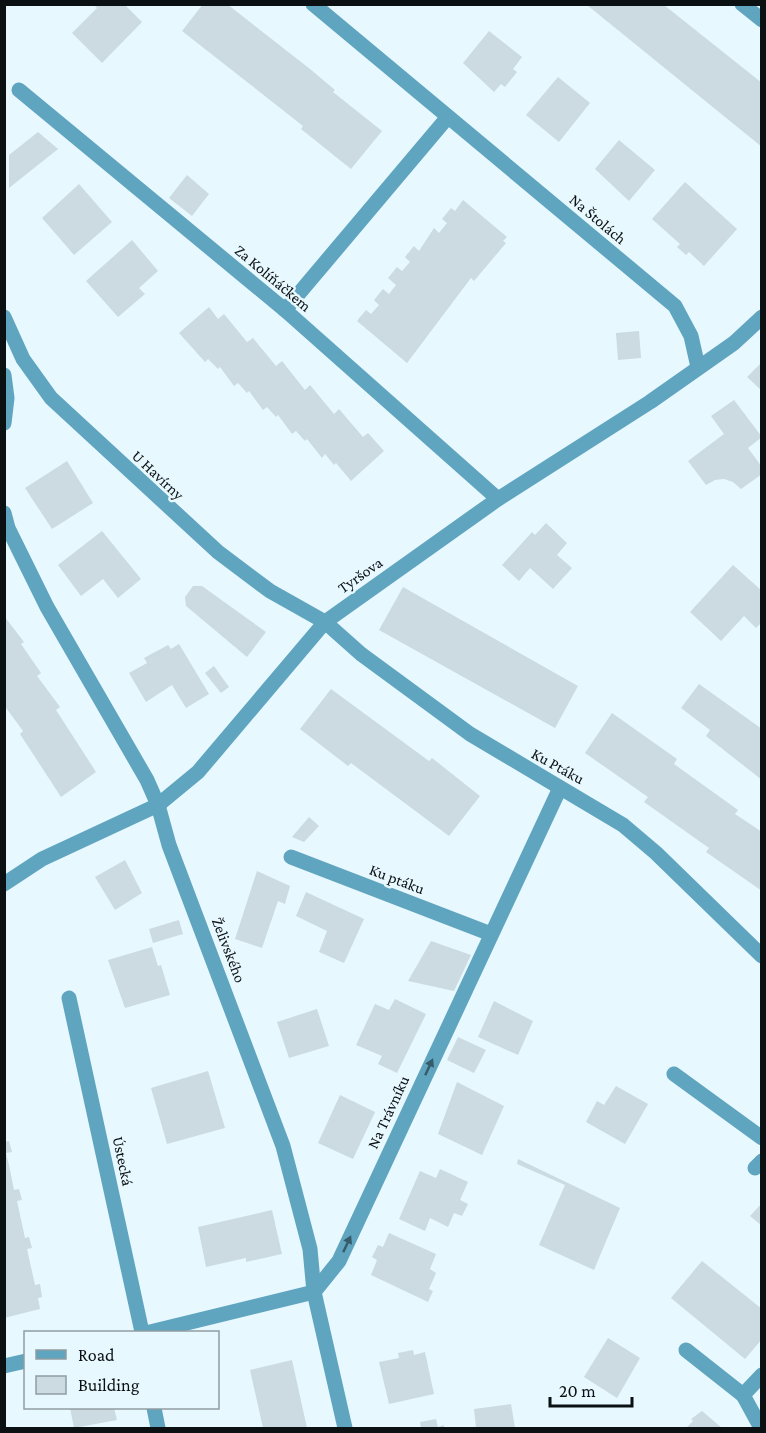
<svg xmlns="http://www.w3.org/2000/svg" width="766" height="1433" font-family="'Crimson Pro',serif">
  <rect width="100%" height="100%" fill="#e8f8ff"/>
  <g fill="#cbdbe1">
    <path d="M 93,4 L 124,4 L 142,22 L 102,63 L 72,33 L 97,8 Z"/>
    <path d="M 203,4 L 227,4 L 310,69 L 335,90 L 333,92 L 382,131 L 351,169 L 301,129 L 303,126 L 182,31 Z"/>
    <path d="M 587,5 L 664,5 L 762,83 L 762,147 Z"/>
    <path d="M 489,31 L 522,57 L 513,69 L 517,72 L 505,87 L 501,84 L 494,92 L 463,63 Z"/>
    <path d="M 558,77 L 590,103 L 559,142 L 526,115 Z"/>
    <path d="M 38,132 L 58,149 L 9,188 L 9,155 Z"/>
    <path d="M 619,140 L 655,170 L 629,201 L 595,169 Z"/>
    <path d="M 187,175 L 209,194 L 192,216 L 169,198 Z"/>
    <path d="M 685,182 L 737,229 L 704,266 L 689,252 L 686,255 L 677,247 L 680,244 L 652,219 Z"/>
    <path d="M 79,184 L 112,222 L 74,255 L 42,218 Z"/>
    <path d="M 463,200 L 507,237 L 503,241 L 506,243 L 474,281 L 471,278 L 407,363 L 357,321 L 366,310 L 371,314 L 379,305 L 374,300 L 383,289 L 389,294 L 396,285 L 388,278 L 397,267 L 402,271 L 410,262 L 405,257 L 414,246 L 419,251 L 434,228 L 439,233 L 447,223 L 442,219 L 451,208 L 455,211 Z"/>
    <path d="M 132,240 L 158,271 L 139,288 L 145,294 L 118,317 L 86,281 Z"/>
    <path d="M 209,307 L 218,319 L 224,314 L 247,342 L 253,338 L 276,366 L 282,361 L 305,390 L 310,385 L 334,414 L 339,409 L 363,437 L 368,433 L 384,451 L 351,481 L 336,463 L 334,465 L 325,454 L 322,458 L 307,439 L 305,441 L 296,431 L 292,434 L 278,415 L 276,417 L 267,407 L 263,410 L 249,391 L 247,393 L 238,383 L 234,386 L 220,367 L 218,369 L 208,359 L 205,362 L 179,333 Z"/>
    <path d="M 639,331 L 641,358 L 618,360 L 616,333 Z"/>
    <path d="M 762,362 L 762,391 L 747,377 Z"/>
    <path d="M 734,400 L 762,437 L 748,448 L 762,467 L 762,474 L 741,489 L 733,482 L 724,479 L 715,480 L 706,485 L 688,461 L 724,434 L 711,416 Z"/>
    <path d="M 67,461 L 93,503 L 52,529 L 25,488 Z"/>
    <path d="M 546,523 L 567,543 L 557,555 L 572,568 L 553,589 L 530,568 L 519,581 L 502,565 L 532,532 L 535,535 Z"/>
    <path d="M 102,531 L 141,579 L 118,598 L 103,579 L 81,596 L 58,565 Z"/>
    <path d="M 733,565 L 762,591 L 762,622 L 756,628 L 744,616 L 721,641 L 690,612 Z"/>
    <path d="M 193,586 L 202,586 L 266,632 L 247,657 L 186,606 L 185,597 Z"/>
    <path d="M 403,587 L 578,686 L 555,728 L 379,630 Z"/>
    <path d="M 4,616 L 24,642 L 21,644 L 41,673 L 37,676 L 60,707 L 56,710 L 96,772 L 61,797 L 20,734 L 23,731 L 4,705 Z"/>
    <path d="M 179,644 L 209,694 L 186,708 L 172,685 L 146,702 L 129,673 L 147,663 L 144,658 L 168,645 L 171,649 Z"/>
    <path d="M 214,666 L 229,687 L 221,693 L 205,673 Z"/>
    <path d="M 699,684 L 762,729 L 762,780 L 706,736 L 710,730 L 681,708 Z"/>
    <path d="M 331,689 L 429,761 L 432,758 L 480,796 L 449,836 L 351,763 L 348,766 L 300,729 Z"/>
    <path d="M 612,713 L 677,759 L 674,764 L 738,810 L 735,814 L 762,832 L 762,891 L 706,852 L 709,848 L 644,802 L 648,797 L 585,753 Z"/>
    <path d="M 309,817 L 319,826 L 304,842 L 292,837 Z"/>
    <path d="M 125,860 L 142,893 L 115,910 L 95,877 Z"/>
    <path d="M 257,871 L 290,886 L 285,904 L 278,901 L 262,948 L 235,939 Z"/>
    <path d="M 306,892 L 364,919 L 344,963 L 319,952 L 327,931 L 296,916 Z"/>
    <path d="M 179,920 L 183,934 L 153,943 L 149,929 Z"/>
    <path d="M 431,941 L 471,955 L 454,991 L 408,981 Z"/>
    <path d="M 152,947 L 158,966 L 161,965 L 170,995 L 125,1008 L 108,960 Z"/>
    <path d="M 395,999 L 426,1014 L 397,1073 L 378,1064 L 382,1056 L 356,1045 L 375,1004 L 389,1010 Z"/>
    <path d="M 494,1001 L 533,1021 L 518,1055 L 478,1037 Z"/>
    <path d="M 317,1009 L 329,1046 L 289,1058 L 277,1022 Z"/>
    <path d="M 458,1037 L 486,1050 L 474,1073 L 447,1060 Z"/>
    <path d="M 208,1071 L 225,1128 L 167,1144 L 151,1088 Z"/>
    <path d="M 457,1082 L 504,1106 L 482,1155 L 438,1134 Z"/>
    <path d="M 616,1086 L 648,1104 L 625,1144 L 586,1122 L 597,1101 L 604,1105 Z"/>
    <path d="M 340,1095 L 375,1112 L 353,1159 L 318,1143 Z"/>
    <path d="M 9,1141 L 12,1152 L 6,1153 L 9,1165 L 14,1190 L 19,1189 L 22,1200 L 17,1201 L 25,1238 L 29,1237 L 32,1248 L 27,1249 L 35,1285 L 40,1284 L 42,1297 L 38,1298 L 40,1309 L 4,1318 L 4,1142 Z"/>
    <path d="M 518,1159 L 620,1208 L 594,1270 L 539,1245 L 565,1185 L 517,1164 Z"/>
    <path d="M 440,1169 L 468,1182 L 460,1200 L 468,1204 L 462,1216 L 454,1213 L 448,1227 L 430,1218 L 425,1231 L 399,1219 L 420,1171 L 436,1178 Z"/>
    <path d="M 762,1203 L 762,1226 L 750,1216 Z"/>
    <path d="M 272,1210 L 282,1254 L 246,1262 L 246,1258 L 206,1267 L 198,1227 Z"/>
    <path d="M 389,1233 L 436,1254 L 430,1269 L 436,1273 L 429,1289 L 433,1291 L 428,1302 L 371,1275 L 377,1260 L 372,1257 L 378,1245 L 383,1247 Z"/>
    <path d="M 702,1261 L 762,1309 L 762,1339 L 745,1359 L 671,1298 Z"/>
    <path d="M 608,1338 L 640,1358 L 617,1398 L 584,1377 Z"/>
    <path d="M 413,1350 L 414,1355 L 425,1352 L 434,1394 L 389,1404 L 379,1362 L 399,1358 L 398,1353 Z"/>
    <path d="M 292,1360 L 307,1428 L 263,1428 L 250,1370 Z"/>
    <path d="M 511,1404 L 515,1428 L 476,1428 L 474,1409 Z"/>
    <path d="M 70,1408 L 114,1408 L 117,1420 L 74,1428 Z"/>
    <path d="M 702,1411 L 722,1428 L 686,1428 L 693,1421 L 691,1419 Z"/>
    <path d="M 436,1419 L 438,1427 L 444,1425 L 444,1428 L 421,1428 L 420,1422 Z"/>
  </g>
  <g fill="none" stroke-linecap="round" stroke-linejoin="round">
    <g stroke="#60a5bf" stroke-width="15">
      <path d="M 313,4 L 675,306 L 691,336 L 698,367"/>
      <path d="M 742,4 L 762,20"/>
      <path d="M 19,90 L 285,310 L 498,499"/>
      <path d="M 285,310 L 447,118"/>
      <path d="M 4,317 L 23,359 L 51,398 L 218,552 L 270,591 L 325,622 L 361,654 L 470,734 L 623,825 L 656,853 L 762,956"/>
      <path d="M 4,375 L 7,398 L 4,423"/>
      <path d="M 4,513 L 8,528 L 47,607 L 147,780 L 158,805 L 169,845 L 283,1146 L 310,1249 L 314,1292 L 345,1428"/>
      <path d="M 291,857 L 491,934"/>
      <path d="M 4,884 L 42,859 L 158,805 L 198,772 L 325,622 L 498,499 L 650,402 L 734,343 L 762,317"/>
      <path d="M 69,998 L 142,1332"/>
      <path d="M 674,1074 L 762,1138"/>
      <path d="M 755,1168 L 762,1161"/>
      <path d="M 150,1332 L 314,1292 L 339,1261 L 560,788"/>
      <path d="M 686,1350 L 743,1395"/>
      <path d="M 4,1366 L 26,1361"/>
      <path d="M 154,1408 L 158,1428"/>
      <path d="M 761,1428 L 743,1395 L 762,1375"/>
    </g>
  </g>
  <defs><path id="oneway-solid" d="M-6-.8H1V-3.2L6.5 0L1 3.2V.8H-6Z" transform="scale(1.5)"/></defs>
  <g fill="#365b69">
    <use href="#oneway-solid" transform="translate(429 1067) rotate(-65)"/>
    <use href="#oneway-solid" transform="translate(347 1244) rotate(-65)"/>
  </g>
  <g text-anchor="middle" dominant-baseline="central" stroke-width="5" stroke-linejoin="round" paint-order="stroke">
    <g font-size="16" fill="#0b1113" stroke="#e8f8ff">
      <text transform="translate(598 219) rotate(40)">Na Štolách</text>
      <text transform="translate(273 278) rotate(40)">Za Kolíňáčkem</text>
      <text transform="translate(158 475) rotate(43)">U Havírny</text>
      <text transform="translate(360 575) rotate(-35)">Tyršova</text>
      <text transform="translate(558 766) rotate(29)">Ku Ptáku</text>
      <text transform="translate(397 879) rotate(21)">Ku ptáku</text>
      <text transform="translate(229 950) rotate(69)">Želivského</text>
      <text transform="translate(388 1112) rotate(-65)">Na Trávníku</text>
      <text transform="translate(123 1161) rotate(78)">Ústecká</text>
    </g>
  </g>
  <rect width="766" height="1433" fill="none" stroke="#0b1113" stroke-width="12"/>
  <rect x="24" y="1331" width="195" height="78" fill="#e8f8ff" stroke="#909ca1" stroke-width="1.5"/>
  <rect x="36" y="1350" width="30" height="9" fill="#60a5bf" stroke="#909ca1" stroke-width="1.5"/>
  <text x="78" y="1361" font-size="18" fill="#0b1113">Road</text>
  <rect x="36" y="1376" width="30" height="18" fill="#cbdbe1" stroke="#909ca1" stroke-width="1.5"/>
  <text x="78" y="1391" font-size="18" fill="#0b1113">Building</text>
  <path d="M550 1397v9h82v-9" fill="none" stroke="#0b1113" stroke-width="3"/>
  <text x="559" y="1397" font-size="18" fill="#0b1113" stroke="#e8f8ff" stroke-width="4.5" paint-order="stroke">20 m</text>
</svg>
